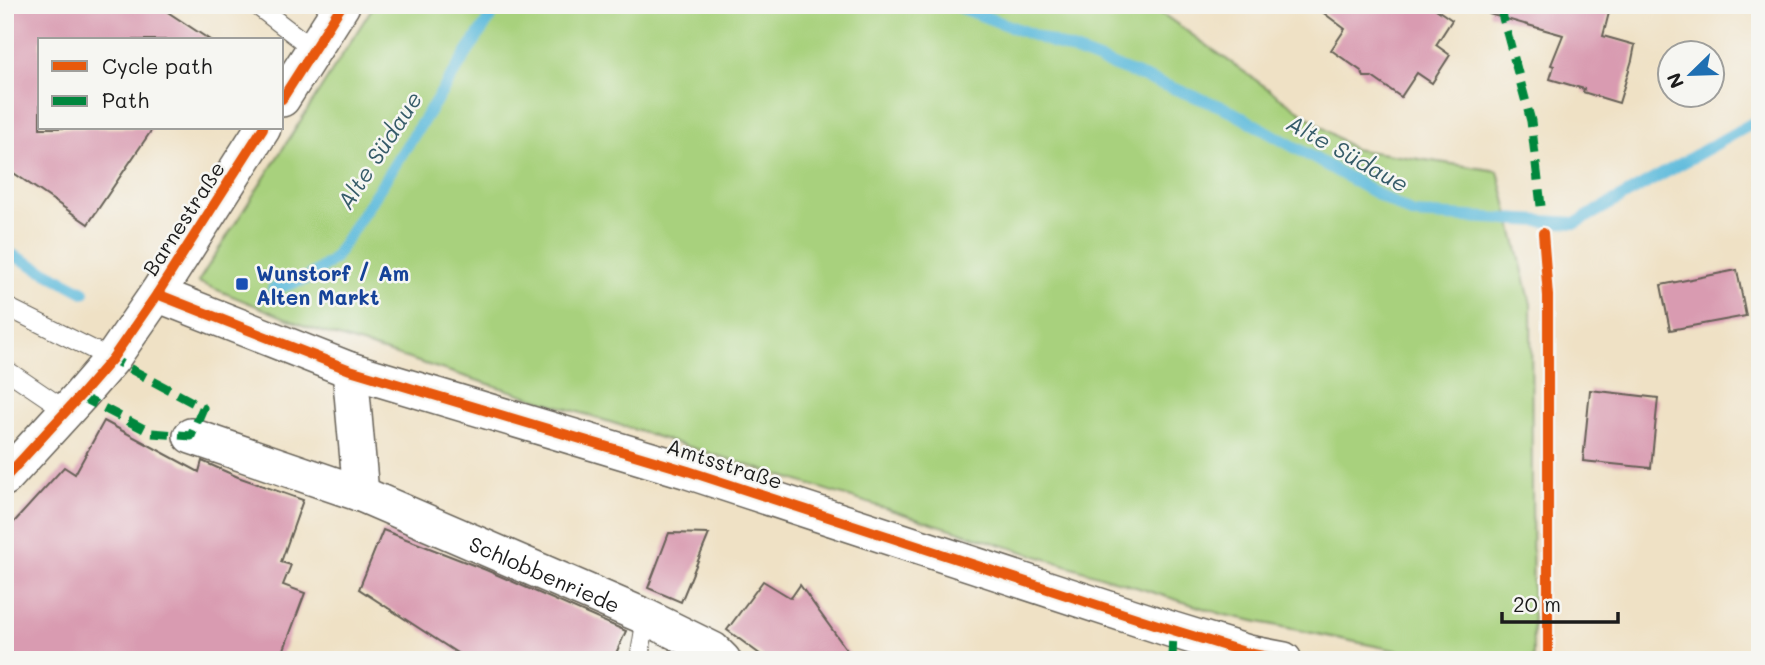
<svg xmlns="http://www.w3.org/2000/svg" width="1765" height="665" font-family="Mali,sans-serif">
  <rect width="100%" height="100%" fill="#f6f6f2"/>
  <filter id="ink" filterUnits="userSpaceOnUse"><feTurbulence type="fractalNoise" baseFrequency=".0143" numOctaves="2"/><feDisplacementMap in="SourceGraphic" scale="14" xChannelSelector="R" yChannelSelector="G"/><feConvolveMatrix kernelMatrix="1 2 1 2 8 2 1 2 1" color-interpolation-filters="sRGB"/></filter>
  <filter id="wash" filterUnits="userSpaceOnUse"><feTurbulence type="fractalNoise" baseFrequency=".00686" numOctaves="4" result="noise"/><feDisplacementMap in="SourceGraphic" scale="28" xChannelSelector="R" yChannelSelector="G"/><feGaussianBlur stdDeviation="1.57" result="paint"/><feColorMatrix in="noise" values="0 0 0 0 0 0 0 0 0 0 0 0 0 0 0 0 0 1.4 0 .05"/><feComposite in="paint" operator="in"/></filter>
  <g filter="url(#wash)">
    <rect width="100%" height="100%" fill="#efe1c5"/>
    <path fill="#a8d17d" stroke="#62764c" stroke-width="2" d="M 374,5 L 1150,5 L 1353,149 L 1498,171 L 1531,304 L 1533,660 L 1443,660 L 1225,615 L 307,327 L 198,282 Z"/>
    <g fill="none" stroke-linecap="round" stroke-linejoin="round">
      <g stroke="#5ebbdc" stroke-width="12">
        <path d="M 954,5 L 1225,108 L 1413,214 L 1576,223 L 1760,119"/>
        <path d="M 5,251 L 84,292"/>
        <path d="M 273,289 L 306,279 L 333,260 L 498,5"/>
      </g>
    </g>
    <g id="blocks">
      <g fill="#d99bb1">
        <path d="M 5,5 L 157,5 L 210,40 L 40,40 L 40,128 L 153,128 L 88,224 L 5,167 Z"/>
        <path d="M 1313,5 L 1430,5 L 1452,20 L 1436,45 L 1450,55 L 1432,83 L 1417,73 L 1401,97 L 1372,77 L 1364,77 L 1361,71 L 1331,50 L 1345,29 Z"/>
        <path d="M 1490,5 L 1611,5 L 1603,36 L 1635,45 L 1632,60 L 1619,103 L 1583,92 L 1584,89 L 1550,79 L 1554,66 L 1551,65 L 1563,35 L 1489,14 Z"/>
        <path d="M 1737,270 L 1746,316 L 1670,330 L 1661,285 Z"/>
        <path d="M 1590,390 L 1658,398 L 1651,468 L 1583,461 Z"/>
        <path d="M 104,421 L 199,472 L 202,461 L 238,477 L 303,500 L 281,562 L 291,565 L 283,585 L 305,593 L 280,660 L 5,660 L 5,532 L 64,467 L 75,474 Z"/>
        <path d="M 383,530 L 486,570 L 626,631 L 613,660 L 468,660 L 359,589 Z"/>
        <path d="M 669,533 L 709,534 L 681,602 L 648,588 Z"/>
        <path d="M 763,581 L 791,598 L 800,585 L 854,660 L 768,660 L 727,630 Z"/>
      </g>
    </g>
  </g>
  <g filter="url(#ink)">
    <use href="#blocks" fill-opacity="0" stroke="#666157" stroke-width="2"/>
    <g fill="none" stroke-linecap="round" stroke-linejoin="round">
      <g stroke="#666157" stroke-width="20">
        <g id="service">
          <path d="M 256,5 L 313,49"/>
          <path d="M 5,306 L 112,359"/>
          <path d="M 5,369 L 67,411"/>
          <path d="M 639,660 L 646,617"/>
        </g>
      </g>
      <g stroke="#666157" stroke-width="38">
        <g id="minor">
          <path d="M 282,99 L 342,5"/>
          <path d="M 157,294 L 350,370 L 688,471 L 1173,630 L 1248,653 L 1284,660"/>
          <path d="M 350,370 L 361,494"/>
          <path id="s1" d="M 191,436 L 361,494 L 646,617 L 713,650 L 723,660"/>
          <path d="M 5,478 L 80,396 L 112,359 L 157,294 L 263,128"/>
        </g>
      </g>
      <use href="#service" stroke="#fff" stroke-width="18"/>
      <use href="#minor" stroke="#fff" stroke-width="35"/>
      <g stroke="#00873e" stroke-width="9" stroke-dasharray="18 9" stroke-linecap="butt">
        <path d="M 1504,5 L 1502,14 L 1531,121 L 1541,206"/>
        <path d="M 5,310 L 7,307"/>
        <path d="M 80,396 L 152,433 L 191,436 L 203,408 L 112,359"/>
        <path d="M 1172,660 L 1173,630"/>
      </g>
      <g stroke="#f6f6f2" stroke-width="15">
        <g id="cycleway">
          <path d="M 282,99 L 342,5"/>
          <path d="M 1543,233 L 1548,296 L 1548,660"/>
          <path d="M 157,294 L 350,370 L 688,471 L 1173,630 L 1248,653 L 1284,660"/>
          <path d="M 5,478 L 80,396 L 112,359 L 157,294 L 263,128"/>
        </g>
      </g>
      <use href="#cycleway" stroke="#e8590c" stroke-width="10"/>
    </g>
  </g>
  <rect fill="#1a4fb4" stroke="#f6f6f2" stroke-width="2.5" x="235" y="277" width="14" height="14" rx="3.5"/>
  <g text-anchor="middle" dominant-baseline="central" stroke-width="5" stroke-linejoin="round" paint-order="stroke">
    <g font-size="21" fill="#1c1c1c" stroke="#f6f6f2">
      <text transform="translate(183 218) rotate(-57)">Barnestraße</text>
      <text transform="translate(725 463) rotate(18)">Amtsstraße</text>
      <text stroke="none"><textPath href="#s1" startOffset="380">Schlobbenriede</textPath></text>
    </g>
    <g font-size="21" font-weight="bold" fill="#164399" stroke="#f6f6f2" text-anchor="start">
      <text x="256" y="272">Wunstorf / Am<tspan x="256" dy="24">Alten Markt</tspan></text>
    </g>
    <g font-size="23" font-style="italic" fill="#365c69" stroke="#f6f6f2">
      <text transform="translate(379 150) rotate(-57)">Alte Südaue</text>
      <text transform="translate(1348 153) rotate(29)">Alte Südaue</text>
    </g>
  </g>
  <rect width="1765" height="665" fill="none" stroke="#f6f6f2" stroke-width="28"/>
  <rect x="38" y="38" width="245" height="91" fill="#f6f6f2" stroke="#9f9f9c" stroke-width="2"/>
  <rect x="52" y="61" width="35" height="10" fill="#e8590c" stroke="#9f9f9c" stroke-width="2"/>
  <text x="102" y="74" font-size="21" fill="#1c1c1c">Cycle path</text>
  <rect x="52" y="96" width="35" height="10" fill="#00873e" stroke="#9f9f9c" stroke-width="2"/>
  <text x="102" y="108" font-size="21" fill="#1c1c1c">Path</text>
  <g transform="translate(1691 74) rotate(247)"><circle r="33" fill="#f6f6f2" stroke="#9f9f9c" stroke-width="2"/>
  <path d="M0-5L12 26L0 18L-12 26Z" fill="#1f6fb2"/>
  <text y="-10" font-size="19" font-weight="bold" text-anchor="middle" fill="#1c1c1c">N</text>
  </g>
  <path d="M1502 612v10h116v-10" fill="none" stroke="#1c1c1c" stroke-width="3.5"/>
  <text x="1513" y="612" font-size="21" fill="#1c1c1c" stroke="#f6f6f2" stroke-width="5" paint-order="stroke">20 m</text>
</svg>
